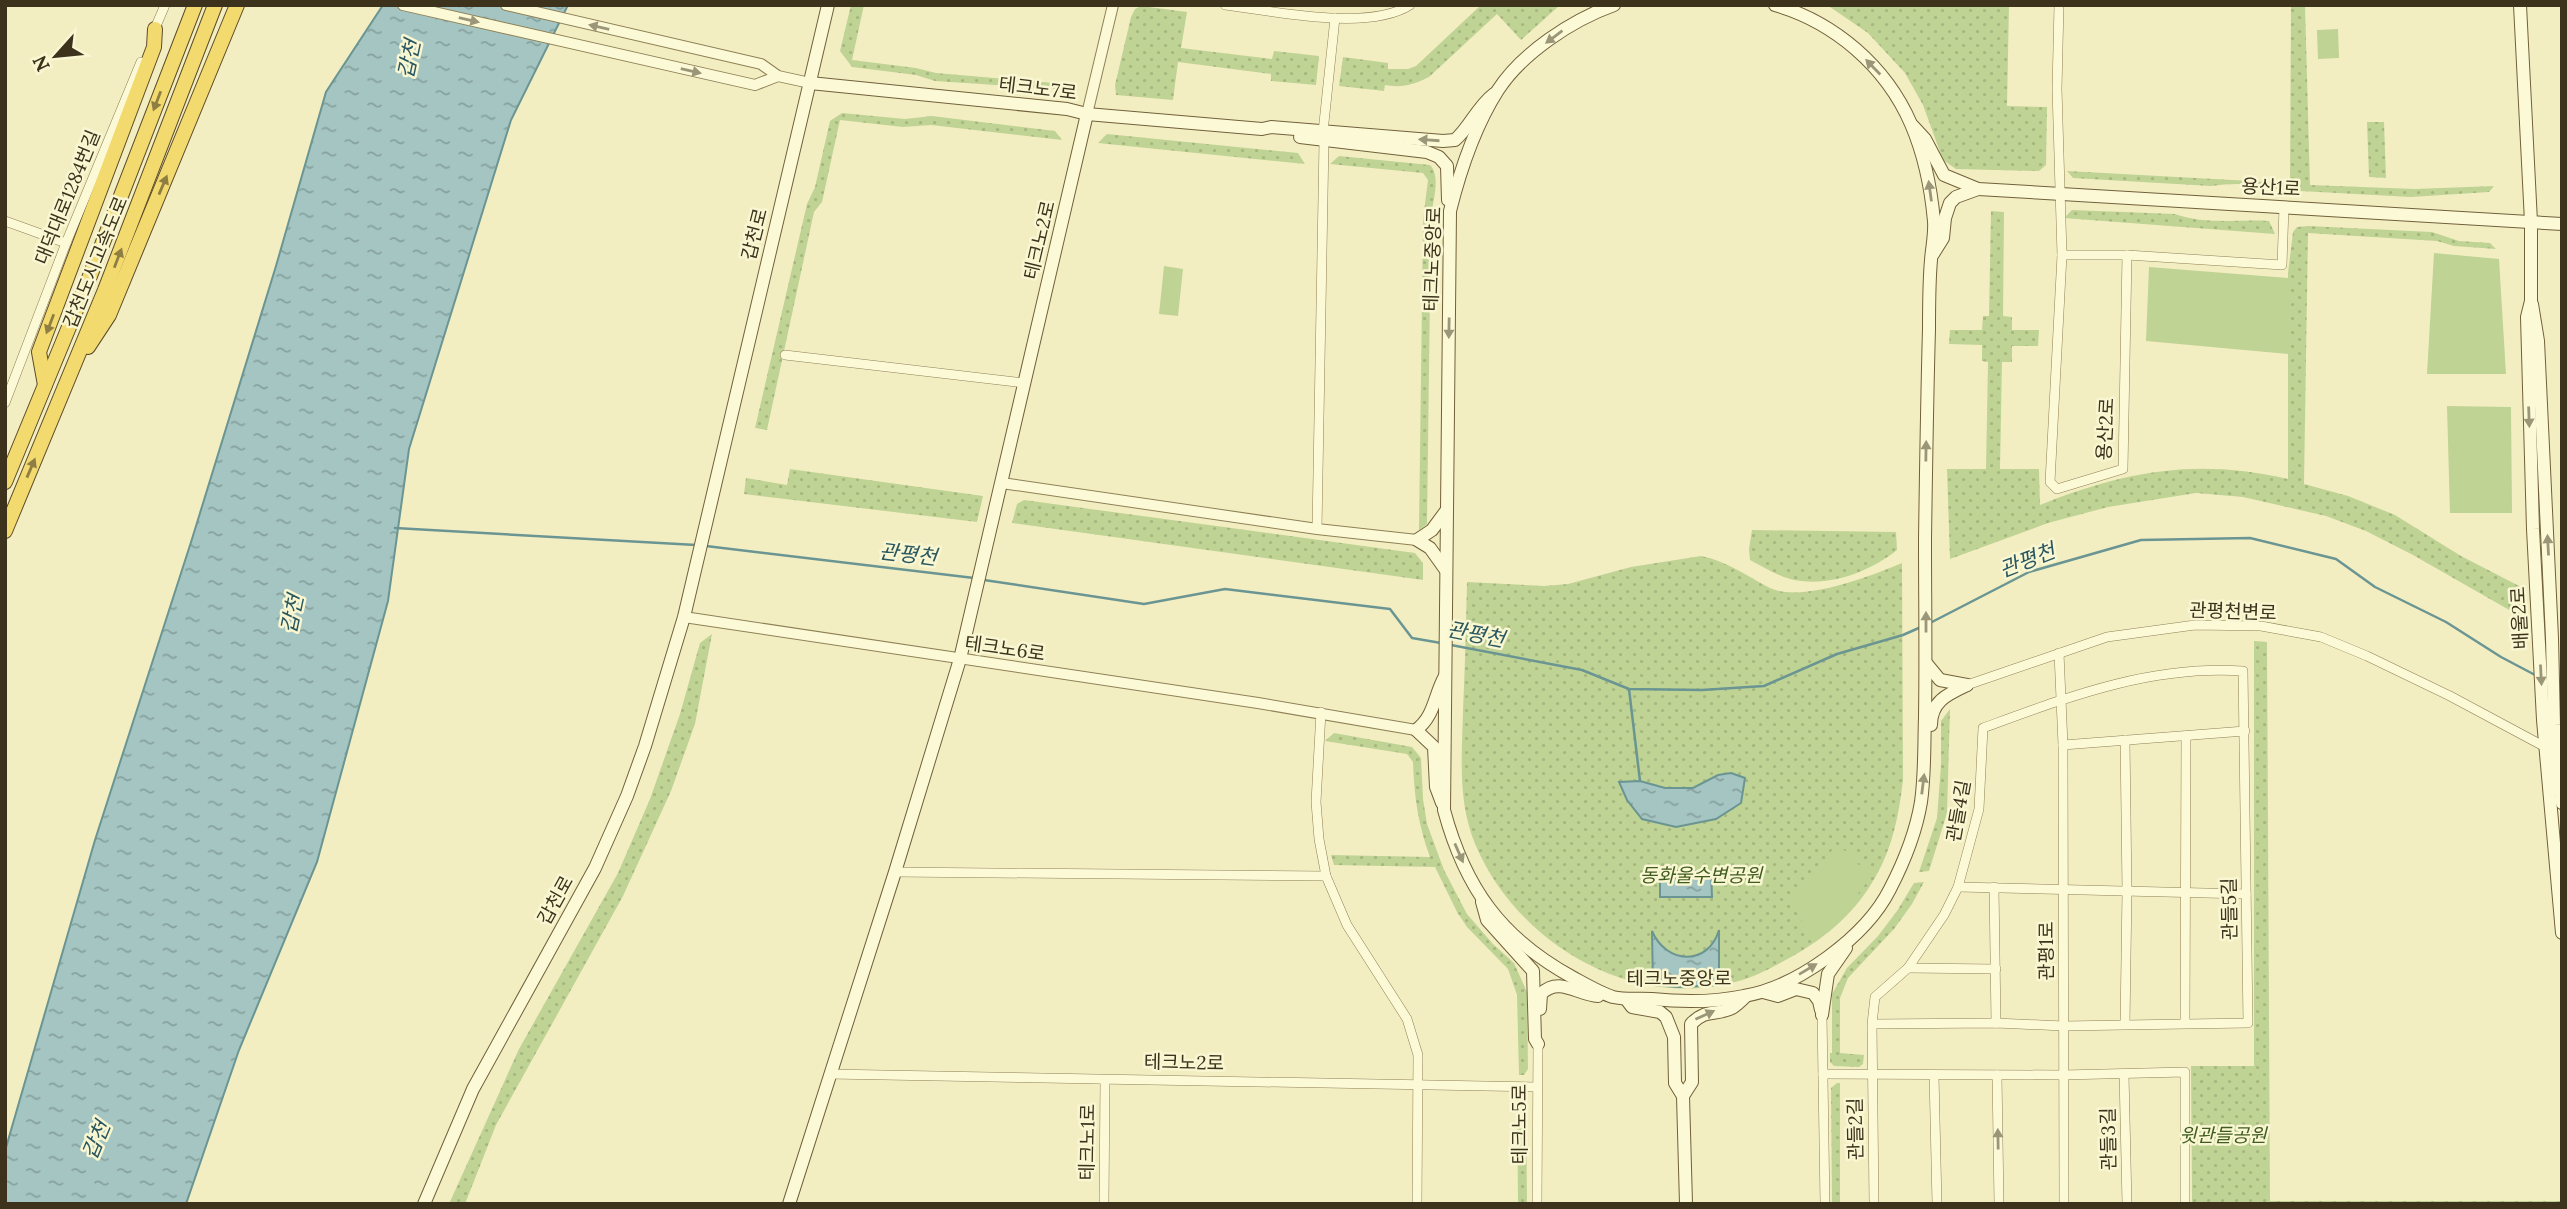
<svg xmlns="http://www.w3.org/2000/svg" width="2567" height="1209" font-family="Lora,'Noto Sans KR',serif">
  <defs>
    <pattern id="grass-dots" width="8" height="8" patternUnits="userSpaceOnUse" patternTransform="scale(1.75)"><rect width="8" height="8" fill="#bfd394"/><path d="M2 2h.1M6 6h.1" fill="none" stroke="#a5b67f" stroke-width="1.8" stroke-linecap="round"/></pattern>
    <pattern id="water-ripples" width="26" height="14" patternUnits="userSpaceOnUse" patternTransform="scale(1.75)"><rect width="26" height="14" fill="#a4c5c2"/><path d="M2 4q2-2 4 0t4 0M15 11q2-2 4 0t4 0" fill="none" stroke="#87a19d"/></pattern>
  </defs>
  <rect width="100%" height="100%" fill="#f3eec2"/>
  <g fill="url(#grass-dots)">
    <path d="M 851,5 L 864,5 L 852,60 L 916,68 L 936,73 L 1078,85 L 1070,90 L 935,81 L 916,75 L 852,67 L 840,51 Z"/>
    <path d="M 1481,5 L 1560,5 L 1521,40 L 1497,14 L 1429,77 C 1413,85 1402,88 1385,85 L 1384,91 L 1339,86 L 1343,57 L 1388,63 L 1388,69 L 1408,69 L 1416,66 Z"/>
    <path d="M 1827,5 L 2009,5 L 2007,106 L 2047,107 L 2046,165 L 2039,171 L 1956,169 L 1943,160 L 1923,105 L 1905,73 L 1868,33 Z"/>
    <path d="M 2291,5 L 2305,5 L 2310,185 L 2415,189 L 2494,186 L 2489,192 L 2411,197 L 2282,190 C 2259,184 2236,182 2211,186 L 2073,178 L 2067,171 L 2290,183 Z"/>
    <path d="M 1141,6 L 1187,12 L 1181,48 L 1272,59 L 1274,51 L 1319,56 L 1316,85 L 1271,81 L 1271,74 L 1178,62 L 1173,100 L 1116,95 L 1115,85 L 1131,17 L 1135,9 Z"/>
    <path d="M 842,113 L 905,119 L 932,116 L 1055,131 L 1062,140 L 931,125 L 903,127 L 840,120 L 822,202 L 814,212 L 767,430 L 755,428 L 807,204 L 815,187 L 830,121 Z"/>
    <path d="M 2367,122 L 2384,122 L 2386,178 L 2369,177 Z"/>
    <path d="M 1107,134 L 1298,153 L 1305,164 L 1098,143 Z"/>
    <path d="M 1339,156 L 1430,165 C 1441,177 1433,200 1431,216 L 1427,524 L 1419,530 L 1423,220 L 1428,180 L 1423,173 L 1330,164 Z"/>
    <path d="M 2072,210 L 2175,214 C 2206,225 2237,219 2269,221 L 2275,234 L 2064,218 Z"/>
    <path d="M 1991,211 L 2004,212 L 2003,316 L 2012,317 L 2012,330 L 2039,330 L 2038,346 L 2012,346 L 2012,362 L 2002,362 L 2000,469 L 2039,469 L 2040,505 C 2125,471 2197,458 2288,479 L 2288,273 L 2293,232 L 2297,227 L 2308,226 L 2432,232 L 2459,241 L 2490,243 L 2496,249 L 2454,246 L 2437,241 L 2308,233 L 2304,484 L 2348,496 L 2395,515 L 2461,556 L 2525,589 L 2525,619 L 2413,555 L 2366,531 L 2326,516 L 2243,497 L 2196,493 L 2108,507 L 2048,523 L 1950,559 L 1947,469 L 1986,469 L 1988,362 L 1982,361 L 1982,345 L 1949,344 L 1950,330 L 1982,330 L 1983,316 L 1989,316 Z"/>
    <path d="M 790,469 L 983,496 L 977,522 L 744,494 L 746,478 L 787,485 Z"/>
    <path d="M 1024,500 L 1415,553 L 1423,563 L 1423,580 L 1012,523 L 1017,504 Z"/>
    <path d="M 1752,530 L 1896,532 L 1897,550 C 1868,573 1827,588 1790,579 C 1776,575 1763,567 1750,560 L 1749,549 Z"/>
    <path d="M 1701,556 C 1727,561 1747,576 1770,588 C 1802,603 1871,576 1902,563 L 1903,780 C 1899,814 1893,846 1876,876 C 1856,912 1828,936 1793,956 C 1775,966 1755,977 1735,982 C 1630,1011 1517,942 1476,846 C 1457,802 1462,756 1463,710 C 1465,667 1466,625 1467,582 L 1544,586 L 1568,584 L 1631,567 Z"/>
    <path d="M 712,634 L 695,724 L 671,791 L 623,896 L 496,1125 L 465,1204 L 449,1204 L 519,1049 L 618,873 L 650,799 L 680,714 L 700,643 Z"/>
    <path d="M 2254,641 L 2267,642 L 2270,1201 L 2562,1201 L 2562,1204 L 2192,1204 L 2191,1066 L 2254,1066 Z"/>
    <path d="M 1950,709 L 1947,813 L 1929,871 L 1919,872 L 1937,818 L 1941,765 L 1941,721 Z"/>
    <path d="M 1334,733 L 1412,747 L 1421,758 L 1423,799 L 1427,824 L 1444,870 L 1467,914 L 1493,944 L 1514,963 L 1527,992 L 1528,1069 L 1524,1075 L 1519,1075 L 1517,995 L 1508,969 L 1467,927 L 1457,912 L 1435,867 L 1334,865 L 1331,855 L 1430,857 C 1418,825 1414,795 1413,762 L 1407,754 L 1325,741 Z"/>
    <path d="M 1924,882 L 1912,904 L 1894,929 L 1848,978 L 1840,998 L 1840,1053 L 1864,1055 L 1863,1064 L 1859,1067 L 1834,1066 L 1830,1062 L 1830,1053 L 1832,1053 L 1832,994 L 1847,968 L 1878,936 L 1897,911 L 1914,883 Z"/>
    <path d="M 1837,1083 L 1840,1083 L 1840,1204 L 1832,1204 L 1831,1088 Z"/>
    <path d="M 1517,1098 L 1526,1105 L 1527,1204 L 1518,1204 Z"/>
  </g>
  <g fill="#bfd394">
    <path d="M 2338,29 L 2339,58 L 2318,59 L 2317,30 Z"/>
    <path d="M 2434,253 L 2499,259 L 2506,374 L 2427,374 Z"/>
    <path d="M 1164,266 L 1183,269 L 1178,316 L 1159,314 Z"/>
    <path d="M 2149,267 L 2289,278 L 2288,354 L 2146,341 Z"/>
    <path d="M 2447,406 L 2511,407 L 2512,513 L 2450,513 Z"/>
    <path d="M 1835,846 L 1854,855 L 1852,862 L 1875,871 C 1857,896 1837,922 1812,941 L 1790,899 L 1808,885 Z"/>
  </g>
  <g fill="url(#water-ripples)" stroke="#6a9593" stroke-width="2">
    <path d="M 383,5 L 568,5 L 511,120 L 409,449 L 388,601 L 317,862 L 239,1050 L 186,1204 L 5,1204 L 5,1151 L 95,840 L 192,539 L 276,266 L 326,92 Z"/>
    <path d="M 1731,773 L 1745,778 L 1741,803 L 1716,819 L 1676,827 L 1642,819 L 1627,800 L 1619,782 L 1640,781 L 1665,788 L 1693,788 L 1718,775 Z"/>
    <path d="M 1660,871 L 1711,871 L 1712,897 L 1660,897 Z"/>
    <path d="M 1719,930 L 1719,985 L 1679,987 L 1653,985 L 1652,931 C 1666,964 1708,967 1719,930 Z"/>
  </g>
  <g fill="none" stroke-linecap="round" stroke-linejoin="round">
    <g stroke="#6a9593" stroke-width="2.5">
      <path d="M 395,528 L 696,545"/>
      <path d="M 706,546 L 974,578"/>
      <path d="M 984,580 L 1144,604 L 1225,589 L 1390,609 L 1412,638 L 1441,643"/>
      <path d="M 1930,623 L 2029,572 L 2141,540 L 2250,538 L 2336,559 L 2375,587 L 2446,622 L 2501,657 L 2537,676"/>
      <path d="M 1451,645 L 1582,670 L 1629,689 L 1702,690 L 1764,686 L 1837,654 L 1903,635 L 1921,627"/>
      <path d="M 1629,689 L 1640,781"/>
    </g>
    <g stroke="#8f8056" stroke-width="10">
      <g id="minor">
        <path d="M 1225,5 C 1273,11 1368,32 1410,5"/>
        <path d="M 2059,5 L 2057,89 L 2062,255 L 2050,482 L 2057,489 L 2123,469 L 2127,255"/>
        <path d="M 153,33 L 165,5"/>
        <path d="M 1323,132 L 1335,18"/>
        <path d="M 5,221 L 66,243"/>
        <path d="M 2062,255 L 2127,255 L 2282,265 L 2284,207"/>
        <path d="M 785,355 L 1024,383"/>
        <path d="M 5,403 L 66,243 L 141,62"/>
        <path d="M 1317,529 L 1324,141"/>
        <path d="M 2059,653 L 2063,745 L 2064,1204"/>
        <path d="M 1967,685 L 2107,637 L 2195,625 L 2261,626 L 2321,637 L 2367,656 L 2450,696 L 2549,749"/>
        <path d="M 1321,712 L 1316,802 L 1319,839 L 1326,876 L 1347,925 L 1407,1019 L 1418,1055 L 1417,1204"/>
        <path d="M 2125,740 L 2127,891 L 2125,1024"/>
        <path d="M 2063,745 L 2245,731"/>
        <path d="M 895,872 L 1326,876"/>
        <path d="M 1958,887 L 2246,894"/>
        <path d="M 1994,887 L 1996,1023"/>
        <path d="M 1908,968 L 1996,969"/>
        <path d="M 1822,1015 L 1825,1204"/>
        <path d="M 2185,1023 L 2186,736"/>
        <path d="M 1872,1024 L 1996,1023 L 2063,1026 L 2248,1023 L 2243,671 C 2150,665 2068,697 1983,728 L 1979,809 L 1958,887 L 1944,915 L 1908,968 L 1875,997 L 1872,1024 L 1874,1204"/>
        <path d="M 830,1074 L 1536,1087"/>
        <path d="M 1823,1074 L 2063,1075 L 2185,1072 L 2185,1204"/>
        <path d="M 2124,1074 L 2127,1204"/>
        <path d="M 1934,1075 L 1937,1204"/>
        <path d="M 1997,1075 L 1999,1204"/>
        <path d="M 1104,1204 L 1105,1080"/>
        <path d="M 1537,1204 L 1538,1044"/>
      </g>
    </g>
    <g stroke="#8f8056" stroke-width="12">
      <g id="tertiary">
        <path d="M 403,5 L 755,85 L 778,76"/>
        <path d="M 506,5 L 761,64 L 778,76 L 810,83"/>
        <path d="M 1087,114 L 1113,5"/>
        <path d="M 1002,483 L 1317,529 L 1417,540"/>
        <path d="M 684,617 L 1258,703 L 1416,730"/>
      </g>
    </g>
    <g stroke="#71603a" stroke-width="14">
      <g id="secondary">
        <path d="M 1614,5 C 1572,20 1522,53 1498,90 C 1475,126 1460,171 1450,211 L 1444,810 C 1465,888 1501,938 1572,977 C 1585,984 1600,993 1613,997 C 1626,1000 1639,998 1652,999 C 1681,1002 1715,1002 1744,996 C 1797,987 1866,937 1890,889 C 1904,862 1916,832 1921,802 C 1925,774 1924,745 1925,717 C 1926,657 1925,598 1925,539 C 1926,469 1927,399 1929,329 C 1929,306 1929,283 1931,260 C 1932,247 1935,234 1934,221 C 1931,188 1924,154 1911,124 C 1886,66 1834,22 1775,5"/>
        <path d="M 2520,5 L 2531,222 L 2531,301 L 2527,317 L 2533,529 L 2543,720 L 2562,933"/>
        <path d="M 810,83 L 1067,109 L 1087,114 L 1262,129 L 1271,127 L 1443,141 L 1455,140 C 1470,127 1477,107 1494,94"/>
        <path d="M 1913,126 L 1925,139 L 1944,175 L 1978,189 L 2562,224"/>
        <path d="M 1300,137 L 1427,152 L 1439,157 L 1447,166 L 1448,200"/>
        <path d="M 1933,254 L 1943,238 L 1945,218 L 1950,203 L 1956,197 L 1978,189"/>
        <path d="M 2532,304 L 2538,341 L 2552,638 L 2554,725 L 2562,803"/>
        <path d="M 1445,569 L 1430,548 L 1417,540 L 1432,530 L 1446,511"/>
        <path d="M 1926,663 L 1940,680 L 1967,685"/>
        <path d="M 1931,725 C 1931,701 1948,694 1967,685"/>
        <path d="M 1442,803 L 1436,787 L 1434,747 L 1416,730 C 1435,716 1434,695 1445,676"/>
        <path d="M 1482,902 L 1487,920 L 1533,971 L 1535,1039 L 1538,1044"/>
        <path d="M 1763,992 L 1778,996 L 1796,989 L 1813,993 L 1819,1001 L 1821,1010"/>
        <path d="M 1626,999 L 1632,1007 L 1660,1012 L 1666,1017 L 1674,1037 L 1675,1083 L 1683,1096 L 1686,1204"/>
        <path d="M 1540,1009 L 1541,994 C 1559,976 1578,995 1598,996"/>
        <path d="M 1822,1015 L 1828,974 L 1846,948"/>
        <path d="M 1683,1096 L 1692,1082 L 1691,1024 C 1706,1008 1716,1016 1732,1008 C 1737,1005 1742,1000 1746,996"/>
        <path d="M 424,1204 L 473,1089 L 595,868 L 627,796 L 645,746 L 684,617 L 828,5"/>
        <path d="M 789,1204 L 895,872 L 960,659 L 1087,114"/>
      </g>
    </g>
    <g stroke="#5c4c2b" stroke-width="16">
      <g id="trunk">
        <path d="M 88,347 L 109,315 L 237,5"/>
        <path d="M 45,385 L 39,352 L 154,47 L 155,29"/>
        <path d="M 5,482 L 88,281 L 195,5"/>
        <path d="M 5,531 L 105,290 L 215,5"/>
      </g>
    </g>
    <use href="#minor" stroke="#fcf9d6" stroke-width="9"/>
    <use href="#tertiary" stroke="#fcf9d6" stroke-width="10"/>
    <use href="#secondary" stroke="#fcf9d6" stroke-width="12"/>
    <use href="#trunk" stroke="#f3da6f" stroke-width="14"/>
  </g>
  <defs><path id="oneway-solid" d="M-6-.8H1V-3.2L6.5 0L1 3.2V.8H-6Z" transform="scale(1.75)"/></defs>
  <g fill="#9c9679">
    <use href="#oneway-solid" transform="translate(469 20) rotate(13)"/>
    <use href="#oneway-solid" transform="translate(599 27) rotate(-167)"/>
    <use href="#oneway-solid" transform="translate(1554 37) rotate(143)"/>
    <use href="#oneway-solid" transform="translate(1873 67) rotate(-134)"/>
    <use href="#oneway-solid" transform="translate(691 71) rotate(13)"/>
    <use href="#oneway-solid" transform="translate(1429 140) rotate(-176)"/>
    <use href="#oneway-solid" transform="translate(1930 191) rotate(-98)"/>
    <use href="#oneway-solid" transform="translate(1449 328) rotate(91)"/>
    <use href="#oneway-solid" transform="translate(2529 417) rotate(88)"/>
    <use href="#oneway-solid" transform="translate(1926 451) rotate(-89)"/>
    <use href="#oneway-solid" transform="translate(2548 545) rotate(-93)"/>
    <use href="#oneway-solid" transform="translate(1926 622) rotate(-90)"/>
    <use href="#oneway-solid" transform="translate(2541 675) rotate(87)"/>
    <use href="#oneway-solid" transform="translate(1923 784) rotate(-83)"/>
    <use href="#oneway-solid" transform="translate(1459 853) rotate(66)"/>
    <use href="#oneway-solid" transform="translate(1808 969) rotate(-31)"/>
    <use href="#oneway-solid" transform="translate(1705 1015) rotate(-24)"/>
    <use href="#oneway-solid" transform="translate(1998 1139) rotate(-91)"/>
  </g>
  <g fill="#8f7e41">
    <use href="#oneway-solid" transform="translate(157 101) rotate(111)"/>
    <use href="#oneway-solid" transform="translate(163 185) rotate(-67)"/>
    <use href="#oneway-solid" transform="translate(118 258) rotate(-69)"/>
    <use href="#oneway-solid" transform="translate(50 324) rotate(111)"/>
    <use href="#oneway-solid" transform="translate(31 468) rotate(-67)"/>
  </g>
  <g text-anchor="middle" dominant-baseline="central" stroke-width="5" stroke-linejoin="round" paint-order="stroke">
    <g font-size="19" fill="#3d331c" stroke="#f9f6d2">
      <text transform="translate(1038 88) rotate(7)">테크노7로</text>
      <text transform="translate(2271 187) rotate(3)">용산1로</text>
      <text transform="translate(67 197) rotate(-68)">대덕대로1284번길</text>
      <text transform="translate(754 234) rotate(-76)">갑천로</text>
      <text transform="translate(1039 240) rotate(-77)">테크노2로</text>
      <text transform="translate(1432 259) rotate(-88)">테크노중앙로</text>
      <text transform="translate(95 262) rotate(-68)">갑천도시고속도로</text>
      <text transform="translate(2105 429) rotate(-87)">용산2로</text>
      <text transform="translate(2233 611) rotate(2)">관평천변로</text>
      <text transform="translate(2519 618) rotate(-93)">배울2로</text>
      <text transform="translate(1005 648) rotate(8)">테크노6로</text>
      <text transform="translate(1958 811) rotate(-80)">관들4길</text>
      <text transform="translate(555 900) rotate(-61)">갑천로</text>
      <text transform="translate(2229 909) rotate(-91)">관들5길</text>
      <text transform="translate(2046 951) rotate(-90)">관평1로</text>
      <text x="1679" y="978">테크노중앙로</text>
      <text transform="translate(1184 1062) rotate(1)">테크노2로</text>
      <text transform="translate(1519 1124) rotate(-90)">테크노5로</text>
      <text transform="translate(1855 1129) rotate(-91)">관들2길</text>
      <text transform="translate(2108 1139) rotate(-91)">관들3길</text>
      <text transform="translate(1087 1142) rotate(-89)">테크노1로</text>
    </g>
    <g font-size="19" font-style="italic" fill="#415c21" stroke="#f9f6d2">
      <text x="1701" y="875">동화울수변공원</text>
      <text x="2223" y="1135">윗관들공원</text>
    </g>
    <g font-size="21" font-style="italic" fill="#2a575f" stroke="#f9f6d2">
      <text transform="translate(409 59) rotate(-78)">갑천</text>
      <text transform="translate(908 554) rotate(7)">관평천</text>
      <text transform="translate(2027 560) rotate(-21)">관평천</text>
      <text transform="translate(292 614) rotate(-78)">갑천</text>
      <text transform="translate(1476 634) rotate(11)">관평천</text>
      <text transform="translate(96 1140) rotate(-67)">갑천</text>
    </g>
  </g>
  <rect width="2567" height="1209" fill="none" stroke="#3d331c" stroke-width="14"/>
  <g transform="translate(56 56) rotate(243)" stroke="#f9f6d2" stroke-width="5" paint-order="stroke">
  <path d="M0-5L12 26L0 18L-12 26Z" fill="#3d331c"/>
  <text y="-10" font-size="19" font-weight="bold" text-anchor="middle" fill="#3d331c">N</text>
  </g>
</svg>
